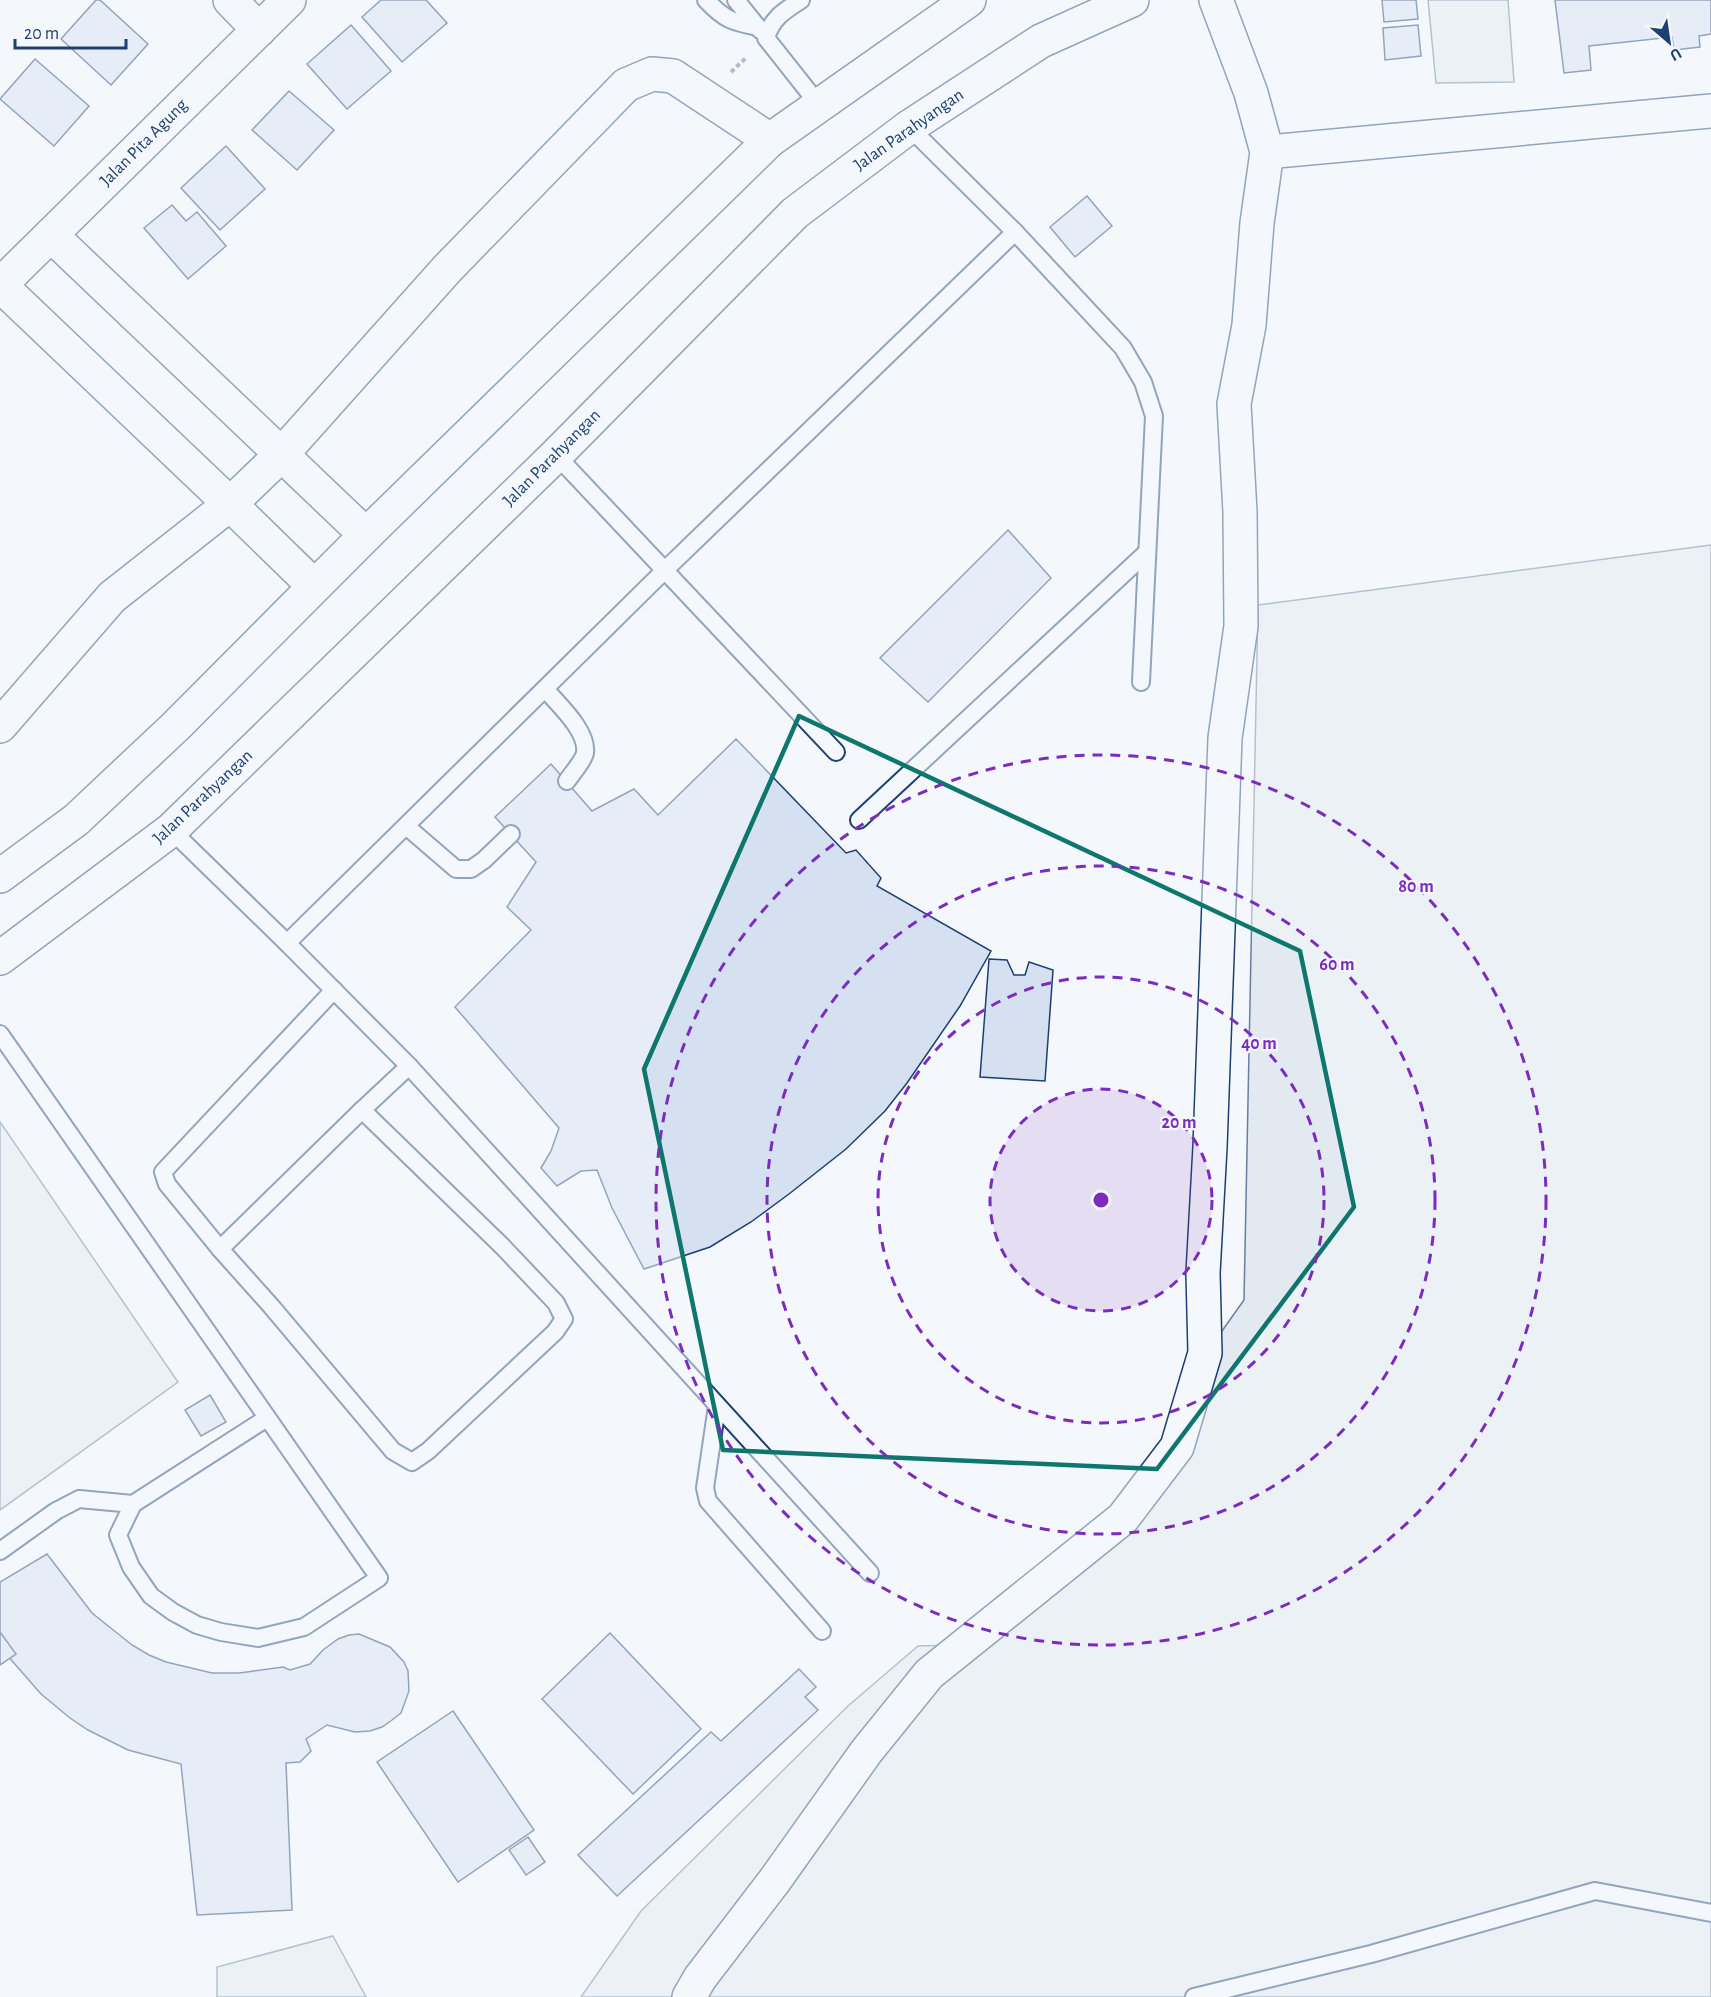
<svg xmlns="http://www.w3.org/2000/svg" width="1711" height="1997" font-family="'Alegreya Sans',sans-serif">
  <rect width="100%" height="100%" fill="#f4f7fb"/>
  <g fill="#e3e9f0" stroke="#687fa3" stroke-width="1.5">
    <path d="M 1711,545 L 1711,1997 L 581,1997 L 641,1911 L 848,1706 L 918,1646 L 992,1644 L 1145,1497 L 1190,1376 L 1244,1300 L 1258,605 Z"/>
    <path d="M 0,1122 L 178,1382 L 0,1510 Z"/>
    <path d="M 333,1936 L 366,1997 L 217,1997 L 217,1967 Z"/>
  </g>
  <path fill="#e3e8f0" stroke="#687fa3" stroke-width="1.5" d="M 1428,0 L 1508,0 L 1514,82 L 1436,83 Z"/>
  <g fill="#d5e0f0" stroke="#1d3f73" stroke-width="1.5">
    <path d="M 96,0 L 100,0 L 148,44 L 111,85 L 61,39 Z"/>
    <path d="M 381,0 L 426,0 L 447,23 L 402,62 L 362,17 Z"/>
    <path d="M 1382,0 L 1416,0 L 1418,19 L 1384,22 Z"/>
    <path d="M 1555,0 L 1711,0 L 1711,34 L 1699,36 L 1700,47 L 1674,50 L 1672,37 L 1589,46 L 1591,70 L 1564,73 Z"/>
    <path d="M 351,25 L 391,71 L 347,109 L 307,64 Z"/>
    <path d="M 1418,25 L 1421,56 L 1385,60 L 1383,28 Z"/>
    <path d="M 35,59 L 89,106 L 54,146 L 0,99 Z"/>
    <path d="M 289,91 L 334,130 L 297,170 L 252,130 Z"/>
    <path d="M 226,146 L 265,189 L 220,230 L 181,188 Z"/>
    <path d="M 1087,196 L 1112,226 L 1075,257 L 1050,227 Z"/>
    <path d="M 172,205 L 186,221 L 197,212 L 226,246 L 188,279 L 144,228 Z"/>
    <path d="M 1008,530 L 1051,578 L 928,702 L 880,658 Z"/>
    <path d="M 736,739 L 846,853 L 856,850 L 881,878 L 877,886 L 991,951 L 960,1006 L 907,1083 L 885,1111 L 846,1149 L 789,1194 L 751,1222 L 710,1247 L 644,1269 L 612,1208 L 597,1170 L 581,1171 L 557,1186 L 541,1168 L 551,1151 L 559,1128 L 455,1007 L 531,930 L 507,907 L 536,862 L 495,817 L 551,764 L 592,811 L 634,789 L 658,815 Z"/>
    <path d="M 989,959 L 1007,960 L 1014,975 L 1025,975 L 1029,962 L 1053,970 L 1045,1081 L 980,1077 Z"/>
    <path d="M 210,1395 L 226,1422 L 201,1436 L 185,1410 Z"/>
    <path d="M 47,1554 L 92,1613 L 132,1645 L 149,1655 L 166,1662 L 212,1673 L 239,1673 L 283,1667 L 290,1670 L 310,1664 L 323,1650 L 338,1639 L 349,1635 L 359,1634 L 390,1647 L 404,1662 L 408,1671 L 409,1691 L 401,1713 L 392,1720 L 382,1727 L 370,1731 L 355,1732 L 327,1725 L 306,1739 L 311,1751 L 300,1762 L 286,1763 L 292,1910 L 197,1915 L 181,1764 L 128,1750 L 88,1730 L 70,1718 L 41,1694 L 0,1647 L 0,1582 Z"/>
    <path d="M 0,1632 L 16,1654 L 0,1665 Z"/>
    <path d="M 610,1633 L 701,1729 L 633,1794 L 542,1699 Z"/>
    <path d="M 799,1669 L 816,1687 L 805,1697 L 818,1710 L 617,1896 L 578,1855 L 711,1732 L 721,1741 Z"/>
    <path d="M 453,1711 L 534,1830 L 458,1882 L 377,1762 Z"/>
    <path d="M 528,1837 L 545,1862 L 526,1875 L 509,1850 Z"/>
  </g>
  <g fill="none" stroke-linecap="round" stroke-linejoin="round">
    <g stroke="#1d3f73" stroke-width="20">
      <g id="lane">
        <path d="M 706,0 C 725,20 732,22 758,27"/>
        <path d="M 736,0 L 760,30"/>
        <path d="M 801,0 C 784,11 772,18 766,38 L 819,105"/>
        <path d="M 1015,232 L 1123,348 L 1143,382 L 1154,416 L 1141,682"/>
        <path d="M 556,455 L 836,752"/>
        <path d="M 545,689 C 558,704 588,731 585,753 C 583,762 572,773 567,781"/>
        <path d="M 859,820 L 1147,552"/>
        <path d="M 406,826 L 456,869 L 471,869 L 484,860 L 511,834"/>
        <path d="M 171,830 L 287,943 L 666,569 L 1015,232 L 909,127"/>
        <path d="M 287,943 L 409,1066 L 870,1573"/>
        <path d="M 334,990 L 163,1172 L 167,1184 L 220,1249 L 271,1306 L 393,1451 L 412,1462 L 428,1451 L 555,1332 L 564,1319 L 556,1303 L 503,1247 L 362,1110"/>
        <path d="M 0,1034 L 379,1578 L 304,1627 L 258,1638 L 221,1632 L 197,1625 L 173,1612 L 151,1596 L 131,1567 L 118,1535 L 133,1504"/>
        <path d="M 220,1249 L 362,1110 L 409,1066"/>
        <path d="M 717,1406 L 705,1488 L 708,1501 L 822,1631"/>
        <path d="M 0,1551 L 56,1511 L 79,1499 L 133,1504 L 267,1418"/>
        <path d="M 1194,1997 L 1371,1954 L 1595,1891 L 1711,1913"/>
      </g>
    </g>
    <g stroke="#1d3f73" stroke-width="36">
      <g id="street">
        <path d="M 230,0 L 259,30"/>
        <path d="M 289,0 L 0,285 L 230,504 L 314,586"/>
        <path d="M 1267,152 L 1711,111"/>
        <path d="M 51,235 L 366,535"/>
        <path d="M 0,726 L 112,597 L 230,504 L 281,455 L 447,269 L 626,85 L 652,74 L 673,76 L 770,140"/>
        <path d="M 689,1997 L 700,1978 L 775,1880 L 866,1752 L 929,1674 L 1123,1518 L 1177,1447 L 1205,1353 L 1203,1273 L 1210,1147 L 1225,738 L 1241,626 L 1240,512 L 1234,404 L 1249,325 L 1257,223 L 1267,152 L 1251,93 L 1216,0"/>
      </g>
    </g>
    <g stroke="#1d3f73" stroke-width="36">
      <g id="secondary">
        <path d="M 0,876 L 76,820 L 176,726 L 366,535 L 770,140 L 969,0"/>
        <path d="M 0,958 L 171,830 L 556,455 L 795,213 L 909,127 L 1041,41 L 1132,0"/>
      </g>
    </g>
    <path stroke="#5e769c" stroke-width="4" stroke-dasharray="4.5 3" stroke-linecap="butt" d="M 731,72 L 747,57"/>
    <use href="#lane" stroke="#f4f7fb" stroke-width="16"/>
    <use href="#street" stroke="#f4f7fb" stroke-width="33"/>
    <use href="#secondary" stroke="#f4f7fb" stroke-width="33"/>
  </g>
  <path d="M0 0H1711V1997H0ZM 799,716 L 1300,951 L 1354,1207 L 1157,1469 L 723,1450 L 644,1069 Z" fill="#f4f7fb" fill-opacity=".55" fill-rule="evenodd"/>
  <path fill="none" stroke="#0f766e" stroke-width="4.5" stroke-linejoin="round" d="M 799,716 L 1300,951 L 1354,1207 L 1157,1469 L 723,1450 L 644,1069 Z"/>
  <circle cx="1101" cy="1200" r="111" fill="#7b2cbf" fill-opacity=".12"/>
  <g fill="none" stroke="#7b2cbf" stroke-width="3" stroke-dasharray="10 8">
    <circle cx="1101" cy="1200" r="111"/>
    <circle cx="1101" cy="1200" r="223"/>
    <circle cx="1101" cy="1200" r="334"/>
    <circle cx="1101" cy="1200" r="445"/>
  </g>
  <g text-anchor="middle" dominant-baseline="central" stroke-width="4.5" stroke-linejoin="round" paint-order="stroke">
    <g font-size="18" fill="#1d3f73" stroke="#f4f7fb">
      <text transform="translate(909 130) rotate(-35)">Jalan Parahyangan</text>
      <text transform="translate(144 143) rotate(-45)">Jalan Pita Agung</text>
      <text transform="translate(552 458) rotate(-45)">Jalan Parahyangan</text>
      <text transform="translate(203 797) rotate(-43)">Jalan Parahyangan</text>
    </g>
  </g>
  <circle cx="1101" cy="1200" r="9" fill="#7b2cbf" stroke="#f4f7fb" stroke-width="3"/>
  <g font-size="18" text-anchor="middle" font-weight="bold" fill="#7b2cbf" stroke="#f4f7fb" stroke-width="4.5" stroke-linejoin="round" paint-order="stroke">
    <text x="1416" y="892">80 m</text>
    <text x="1337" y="970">60 m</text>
    <text x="1259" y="1049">40 m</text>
    <text x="1179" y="1128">20 m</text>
  </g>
  <g transform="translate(1669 42) rotate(151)" stroke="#f4f7fb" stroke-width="4.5" paint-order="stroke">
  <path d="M0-4.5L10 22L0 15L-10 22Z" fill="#1d3f73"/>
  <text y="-9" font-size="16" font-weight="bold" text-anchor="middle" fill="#1d3f73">U</text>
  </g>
  <path d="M15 39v9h111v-9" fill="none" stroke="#1d3f73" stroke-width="3"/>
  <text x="24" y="39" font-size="18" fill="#1d3f73" stroke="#f4f7fb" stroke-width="4.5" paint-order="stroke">20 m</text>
</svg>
